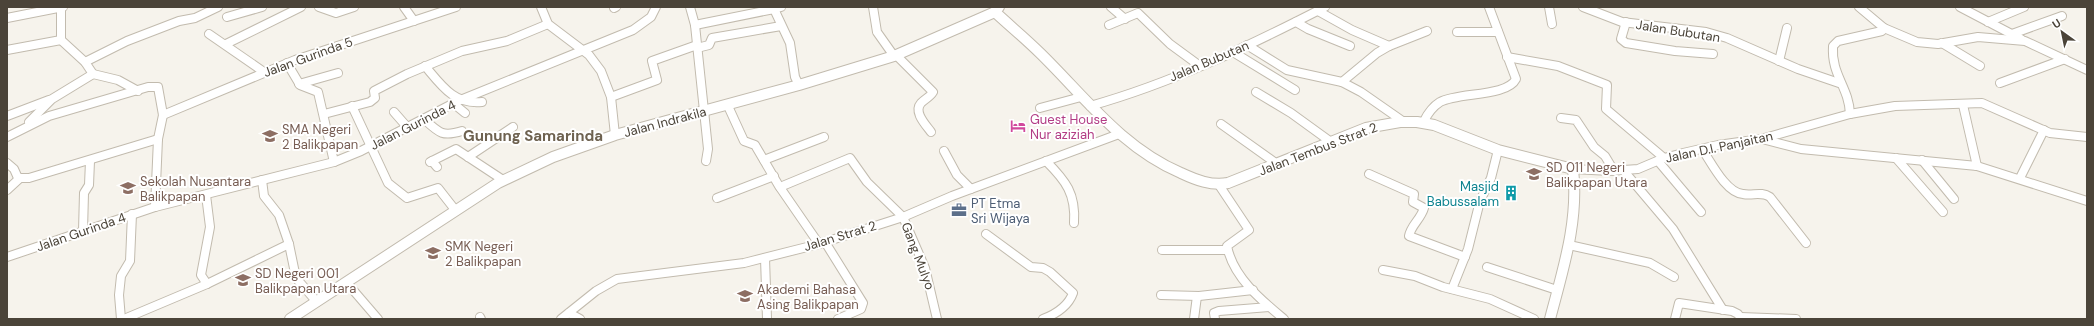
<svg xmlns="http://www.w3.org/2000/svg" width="2094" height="326" font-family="'DM Sans',sans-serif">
  <rect width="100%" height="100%" fill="#f6f3ec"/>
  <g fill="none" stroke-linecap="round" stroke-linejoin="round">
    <g stroke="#c2bbae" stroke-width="10">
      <g id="minor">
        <path d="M 319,7 L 336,13 L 354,7"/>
        <path d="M 404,7 L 414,21"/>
        <path d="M 541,7 L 548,24 L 589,55 L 601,71 L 611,97 L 615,135"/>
        <path d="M 690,7 L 695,25 L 708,149 L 706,161"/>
        <path d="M 781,7 L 774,9 L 790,43 L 795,77 L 799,85"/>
        <path d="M 873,7 L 877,32 L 894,56"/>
        <path d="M 1111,7 L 1125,19"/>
        <path d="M 1549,7 L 1552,24"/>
        <path d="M 1583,7 L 1622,22 L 1706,32 L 1727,38 L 1798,69 L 1839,83"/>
        <path d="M 1859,7 L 1884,28 L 1917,42 L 1938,44 L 1978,37 L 2025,41 L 2087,70"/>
        <path d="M 1960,7 L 2021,39"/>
        <path d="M 614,8 L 616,7"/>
        <path d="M 1318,11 L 1352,30 L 1389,46 L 1377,53 L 1342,82"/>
        <path d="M 227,17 L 262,7"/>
        <path d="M 7,18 L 63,7"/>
        <path d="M 1296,22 L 1308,29 L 1350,46"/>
        <path d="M 1626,22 L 1621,39 L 1626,43 L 1675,51 L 1713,54"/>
        <path d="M 1988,22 L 2024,7"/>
        <path d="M 695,25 L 774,9 L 773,7"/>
        <path d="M 1109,25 L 1138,13 L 1170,44 L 1200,66"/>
        <path d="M 1457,32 L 1498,32"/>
        <path d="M 209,34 L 264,72"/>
        <path d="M 2012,34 L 2062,16"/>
        <path d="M 1942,43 L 1980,66"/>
        <path d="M 226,44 L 301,7"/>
        <path d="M 1247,45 L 1287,70 L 1342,82 L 1361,92 L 1404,122"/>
        <path d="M 1389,46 L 1427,31"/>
        <path d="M 697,48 L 709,45 L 712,38 L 781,26"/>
        <path d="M 7,50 L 61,40"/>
        <path d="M 1233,52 L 1295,90"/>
        <path d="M 896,55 L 933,92 C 930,97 925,99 921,103 C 913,112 926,125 931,132"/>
        <path d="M 1507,57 L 1558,66 L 1607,85 L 1606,109 L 1664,158"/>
        <path d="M 1779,61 L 1787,28"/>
        <path d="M 85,62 L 127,41 L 179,21 L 195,18 L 218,7"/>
        <path d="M 287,63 L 300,85 L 318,92 L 334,162"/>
        <path d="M 425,66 C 441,85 454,105 482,102"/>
        <path d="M 93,74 L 118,80 L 138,91"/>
        <path d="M 2000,83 L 2065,59"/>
        <path d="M 299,84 L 338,73"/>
        <path d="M 1256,92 L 1291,113 L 1331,142"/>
        <path d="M 611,97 L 657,80 L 652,61 L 697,45"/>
        <path d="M 454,104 L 465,113"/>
        <path d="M 1963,105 L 1977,166"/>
        <path d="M 352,106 L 388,183 L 407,198 L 438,188 L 456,211"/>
        <path d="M 728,106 L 744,141 L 755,145 L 779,186 L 819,244"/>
        <path d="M 1090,106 C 1172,83 1249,46 1325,7"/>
        <path d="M 1040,108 L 1081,97"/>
        <path d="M 394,112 L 408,128"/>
        <path d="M 324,114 L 370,102 L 375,98 L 374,91 L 407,74 L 462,51 L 507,41 L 548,24"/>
        <path d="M 1850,114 C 1849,87 1831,75 1833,46 L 1838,41 L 1882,31 L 1884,28"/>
        <path d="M 163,115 L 295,60 L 456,7"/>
        <path d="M 7,116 L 49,100"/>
        <path d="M 1561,118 L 1576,120 L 1594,147 L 1605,156 L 1614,171"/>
        <path d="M 425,120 C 439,133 443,137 462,131"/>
        <path d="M 1424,121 C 1428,113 1432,107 1440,102 C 1458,92 1507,97 1516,79 L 1489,7"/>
        <path d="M 29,122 L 52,99 L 93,74 L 85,62 L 61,40 L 61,7"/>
        <path d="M 1221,124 L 1277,164"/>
        <path d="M 7,137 L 49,116 L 148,87 L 158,87 L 163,115 L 158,139 L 155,207"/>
        <path d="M 1762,139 L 1801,149 L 1977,166 L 2087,201"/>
        <path d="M 1702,149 C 1711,162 1726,193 1743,194 C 1753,196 1761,191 1770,197 L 1806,243"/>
        <path d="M 944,151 L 957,175 L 971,189"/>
        <path d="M 468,157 L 513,127"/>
        <path d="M 1896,158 L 1943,212"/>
        <path d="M 764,160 L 824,137"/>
        <path d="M 1922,160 L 1954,199"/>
        <path d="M 432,161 L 437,167"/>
        <path d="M 1046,161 C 1066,181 1076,194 1074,223"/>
        <path d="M 1658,161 L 1701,212"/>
        <path d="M 430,162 L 456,149 L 503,180"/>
        <path d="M 7,163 L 14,169 L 18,178 L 29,178 L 158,139"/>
        <path d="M 1573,169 L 1610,171 L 1638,169 L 1664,158 L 1683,153 L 1718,145 L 1761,139 L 1850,114 L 1895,106 L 1982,103 L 2050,133 L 2087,137"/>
        <path d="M 1624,171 L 1673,229 L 1723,310"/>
        <path d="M 1369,174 L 1414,194 L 1413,202 L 1424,208 C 1421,219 1411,225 1409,236 L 1465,257"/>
        <path d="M 2020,178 L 2044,130"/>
        <path d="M 262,180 L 264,196 L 279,215 L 289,244 L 296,278 L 317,302"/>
        <path d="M 1219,185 L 1249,230 L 1227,246 C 1233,277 1261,300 1284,319"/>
        <path d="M 780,187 L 850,158 L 867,182 L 903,217 L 925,268 L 937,319"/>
        <path d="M 7,190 L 20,178"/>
        <path d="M 206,195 L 210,227 L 201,275 L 207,284"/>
        <path d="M 717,198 L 774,176"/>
        <path d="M 83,231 L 84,193 L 89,185 L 90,161"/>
        <path d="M 986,234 L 1031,267 L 1043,268 L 1050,272 L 1073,293 C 1068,307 1056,314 1043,319"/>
        <path d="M 825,242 L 863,303 L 861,309 L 838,319"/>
        <path d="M 1569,245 L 1650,263 L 1674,277"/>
        <path d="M 1162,250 L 1227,250"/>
        <path d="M 7,257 L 155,207 L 334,162 L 361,151 L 458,101 L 633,30 L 651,17 L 656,7"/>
        <path d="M 765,258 L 767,319"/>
        <path d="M 1487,267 L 1557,290"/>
        <path d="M 1383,270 L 1415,276 L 1443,287 L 1490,299 L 1534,319"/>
        <path d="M 347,283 L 378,319"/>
        <path d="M 1452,289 L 1468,249 L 1480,201 L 1491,178 L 1498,150"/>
        <path d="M 1161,295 L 1199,296 L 1253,290"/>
        <path d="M 569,313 L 580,319"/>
        <path d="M 480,317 L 481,319"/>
        <path d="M 1741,317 L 1796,319"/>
        <path d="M 121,319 L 119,295 L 121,276 L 130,261 L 132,214"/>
        <path d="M 124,319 L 207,284 L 289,244"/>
        <path d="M 561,319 L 596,291 L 617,279 L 744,263 L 819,244 L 903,217 L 952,196 L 1119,134"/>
        <path d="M 1194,319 L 1197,296"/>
        <path d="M 1215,319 L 1214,313 L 1219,311 L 1269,307"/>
        <path d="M 1675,319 L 1679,303 L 1732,311 L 1738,314 L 1741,319"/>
      </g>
    </g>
    <g stroke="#c2bbae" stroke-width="12">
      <g id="tertiary">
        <path d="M 995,12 C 1010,26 1026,39 1040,53 C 1085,97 1122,148 1181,173 C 1196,180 1211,186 1228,183 L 1366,128 L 1400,122 L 1417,122 L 1434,125 L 1498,150 L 1573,169 C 1579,221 1563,269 1550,319"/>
        <path d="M 290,319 L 498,183 L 553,157 L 615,135 L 799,85 L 894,56 L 995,12 L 999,7"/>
      </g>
    </g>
    <use href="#minor" stroke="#fff" stroke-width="8"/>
    <use href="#tertiary" stroke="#fff" stroke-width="10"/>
  </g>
  <defs>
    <g id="hotel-bare" transform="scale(1.2)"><path d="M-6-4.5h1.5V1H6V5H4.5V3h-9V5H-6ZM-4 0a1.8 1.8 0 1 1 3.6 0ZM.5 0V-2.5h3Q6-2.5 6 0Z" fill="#d1479c" stroke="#fff" stroke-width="2.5" paint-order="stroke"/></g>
    <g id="school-bare" transform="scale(1.2)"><path d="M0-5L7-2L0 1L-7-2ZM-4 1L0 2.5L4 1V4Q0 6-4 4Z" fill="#8d6e63" stroke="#fff" stroke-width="2.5" paint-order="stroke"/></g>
    <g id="building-bare" transform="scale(1.2)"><path d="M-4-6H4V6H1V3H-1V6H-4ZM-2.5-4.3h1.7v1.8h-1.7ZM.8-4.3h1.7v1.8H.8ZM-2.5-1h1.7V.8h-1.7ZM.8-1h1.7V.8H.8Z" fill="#0f9aa8" stroke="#fff" stroke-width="2.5" paint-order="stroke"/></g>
    <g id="office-bare" transform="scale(1.2)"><path d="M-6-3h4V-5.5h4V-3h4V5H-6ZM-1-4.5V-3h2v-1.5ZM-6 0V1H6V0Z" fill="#5c6f8a" stroke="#fff" stroke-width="2.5" paint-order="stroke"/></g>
    <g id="university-bare" transform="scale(1.2)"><path d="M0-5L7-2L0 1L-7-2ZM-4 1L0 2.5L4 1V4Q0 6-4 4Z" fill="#8d6e63" stroke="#fff" stroke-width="2.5" paint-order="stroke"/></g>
  </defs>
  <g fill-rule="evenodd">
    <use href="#hotel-bare" x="1018" y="126"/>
    <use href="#school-bare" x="270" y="136"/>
    <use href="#school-bare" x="1534" y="174"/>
    <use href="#school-bare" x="128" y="188"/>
    <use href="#building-bare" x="1511" y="193"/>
    <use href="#office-bare" x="959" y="210"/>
    <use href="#school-bare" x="433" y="253"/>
    <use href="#school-bare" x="243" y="280"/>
    <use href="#university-bare" x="745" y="296"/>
  </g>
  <g text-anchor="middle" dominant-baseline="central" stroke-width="4" stroke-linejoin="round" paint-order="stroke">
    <g font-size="13" fill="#4b4439" stroke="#fff">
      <text transform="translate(1678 31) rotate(9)">Jalan Bubutan</text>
      <text transform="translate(308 57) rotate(-20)">Jalan Gurinda 5</text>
      <text transform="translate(1209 61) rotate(-23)">Jalan Bubutan</text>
      <text transform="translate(665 122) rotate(-15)">Jalan Indrakila</text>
      <text transform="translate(413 125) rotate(-27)">Jalan Gurinda 4</text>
      <text transform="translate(1719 147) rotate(-12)">Jalan D.I. Panjaitan</text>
      <text transform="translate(1318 149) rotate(-21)">Jalan Tembus Strat 2</text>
      <text transform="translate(81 232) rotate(-19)">Jalan Gurinda 4</text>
      <text transform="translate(840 236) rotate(-17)">Jalan Strat 2</text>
      <text transform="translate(918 256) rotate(69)">Gang Mulyo</text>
    </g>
    <g font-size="13" fill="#b23c85" stroke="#fff" text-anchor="start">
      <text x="1030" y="119">Guest House<tspan x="1030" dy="15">Nur aziziah</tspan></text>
    </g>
    <g font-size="13" fill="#785e54" stroke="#fff" text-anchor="start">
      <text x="282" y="129">SMA Negeri<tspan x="282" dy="15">2 Balikpapan</tspan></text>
      <text x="1546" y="167">SD 011 Negeri<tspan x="1546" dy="15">Balikpapan Utara</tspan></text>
      <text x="140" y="181">Sekolah Nusantara<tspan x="140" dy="15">Balikpapan</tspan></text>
      <text x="445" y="246">SMK Negeri<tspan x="445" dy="15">2 Balikpapan</tspan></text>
      <text x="255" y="273">SD Negeri 001<tspan x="255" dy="15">Balikpapan Utara</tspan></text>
      <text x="757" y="289">Akademi Bahasa<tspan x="757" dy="15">Asing Balikpapan</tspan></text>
    </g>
    <g font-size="13" fill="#0d838f" stroke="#fff" text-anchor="end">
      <text x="1499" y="186">Masjid<tspan x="1499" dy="15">Babussalam</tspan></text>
    </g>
    <g font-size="13" fill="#4e5e75" stroke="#fff" text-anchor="start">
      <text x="971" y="203">PT Etma<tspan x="971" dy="15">Sri Wijaya</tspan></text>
    </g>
    <g font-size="15" font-weight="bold" fill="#6e6250" stroke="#fff">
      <text x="533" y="136">Gunung Samarinda</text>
    </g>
  </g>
  <rect width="2094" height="326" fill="none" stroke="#4b4439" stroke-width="16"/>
  <g transform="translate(2062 32) rotate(327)" stroke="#ffffff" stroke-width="3" paint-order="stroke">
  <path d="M0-3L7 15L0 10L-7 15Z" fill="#4b4439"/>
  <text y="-6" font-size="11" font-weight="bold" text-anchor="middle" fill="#4b4439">U</text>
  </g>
</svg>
